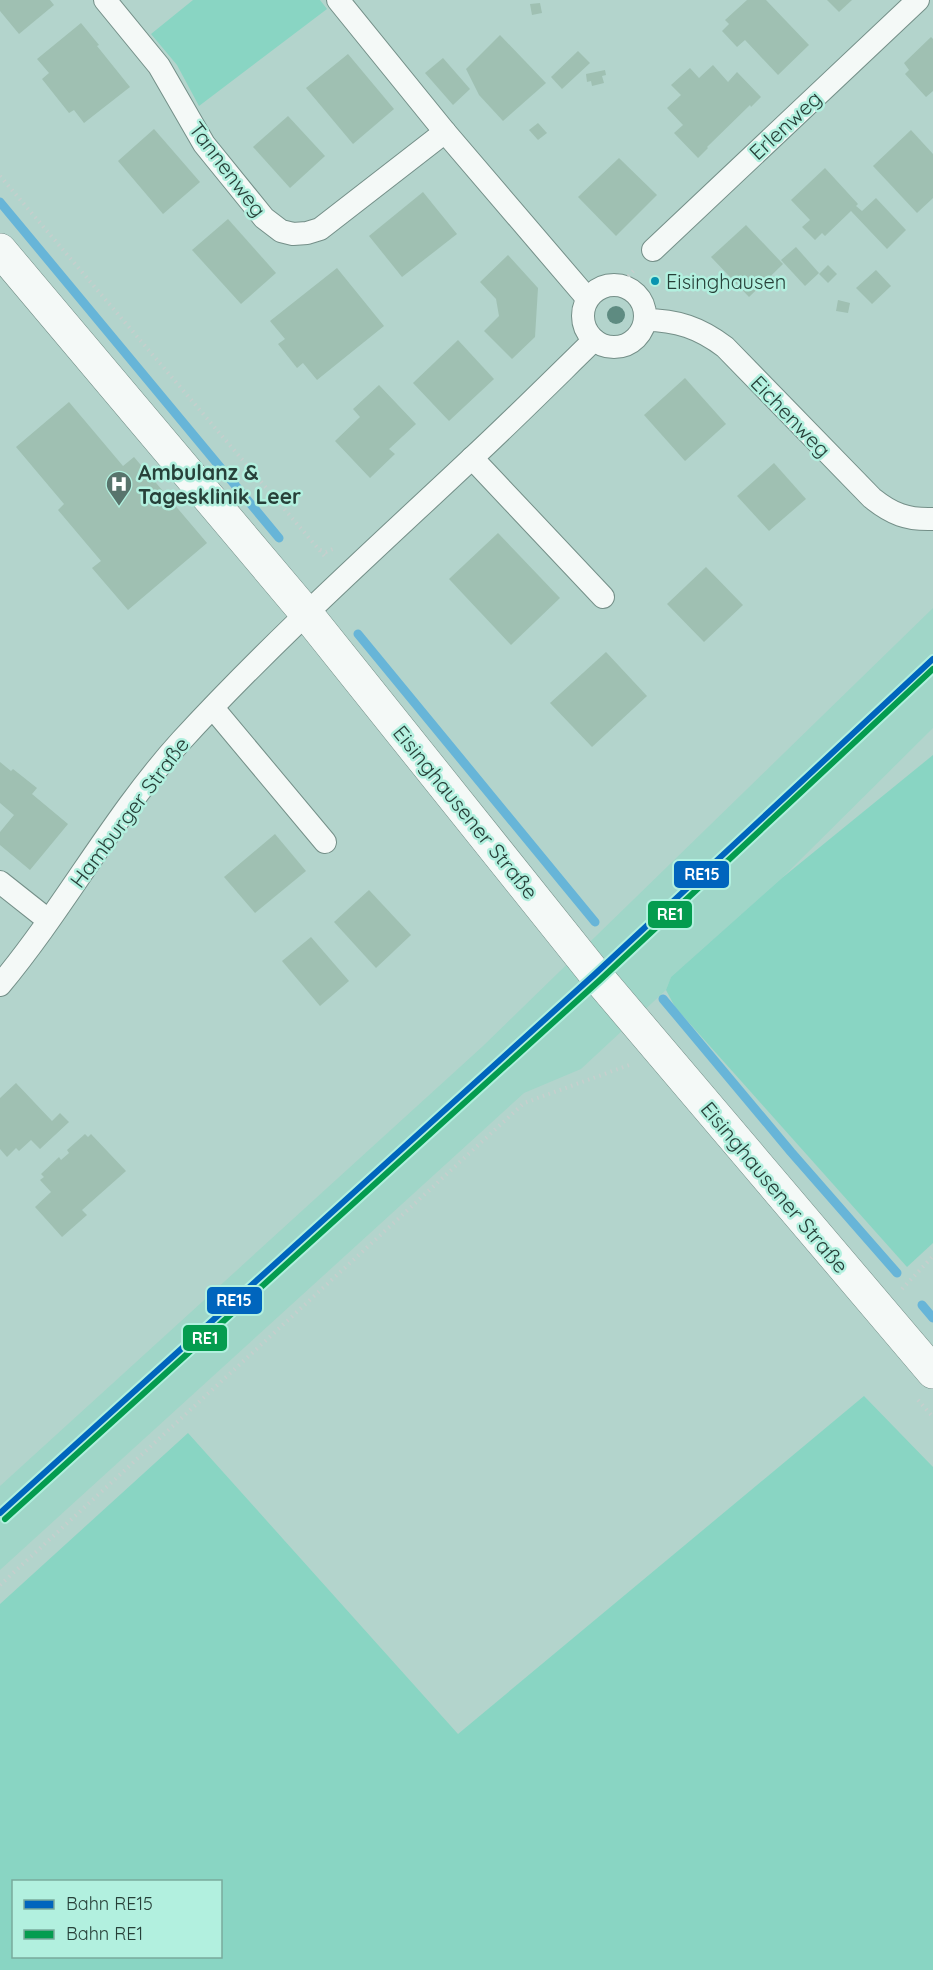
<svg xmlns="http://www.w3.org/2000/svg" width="933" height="1970" font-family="Quicksand,sans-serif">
  <rect width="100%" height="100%" fill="#b3d4cc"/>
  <path fill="#a0d6c8" d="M 933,608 L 933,728 L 782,878 L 671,977 L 666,990 L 581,1069 L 524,1093 L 0,1570 L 0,1486 L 483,1046 Z"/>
  <g fill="#89d5c3" fill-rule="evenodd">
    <path d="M 193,0 L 320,0 L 327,9 L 199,106 L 177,65 L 151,34 Z"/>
    <path d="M 933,755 L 933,1243 L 907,1267 L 675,1007 L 666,990 L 671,977 L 782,878 Z"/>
    <path d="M 864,1396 L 933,1467 L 933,1970 L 0,1970 L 0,1604 L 188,1433 L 458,1734 ZM 14,1882 L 220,1882 L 220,1956 L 14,1956 Z"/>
  </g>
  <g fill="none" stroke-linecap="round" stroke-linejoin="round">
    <g stroke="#67b5d8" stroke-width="9">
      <path d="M 0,202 L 279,538"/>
      <path d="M 358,634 L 595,922"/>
      <path d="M 663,999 L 791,1152 L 897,1273"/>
      <path d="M 922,1305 L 933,1318"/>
    </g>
  </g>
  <g fill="#9fc0b2">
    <path d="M 0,0 L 50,0 L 54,5 L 19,34 L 0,11 Z"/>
    <path d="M 747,0 L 766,0 L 809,45 L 778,75 L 745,40 L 737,47 L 722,31 L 729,24 L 725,20 Z"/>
    <path d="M 827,0 L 852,0 L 839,12 Z"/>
    <path d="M 540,3 L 542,13 L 532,15 L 530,4 Z"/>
    <path d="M 81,23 L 99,45 L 97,46 L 130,87 L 84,123 L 74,110 L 69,113 L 42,79 L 49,73 L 37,59 Z"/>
    <path d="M 500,35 L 546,83 L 503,121 L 479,95 L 466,69 Z"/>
    <path d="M 931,37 L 933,39 L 933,91 L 926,97 L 905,74 L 909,70 L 904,63 Z"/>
    <path d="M 578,51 L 590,63 L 562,89 L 551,77 Z"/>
    <path d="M 348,54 L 394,109 L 353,144 L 306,88 Z"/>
    <path d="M 443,58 L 470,89 L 453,105 L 425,73 Z"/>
    <path d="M 713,65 L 728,82 L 737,72 L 761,97 L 751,107 L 750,105 L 707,147 L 708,148 L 698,158 L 674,133 L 683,125 L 667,108 L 681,95 L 671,85 L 690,68 L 699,78 Z"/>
    <path d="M 605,70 L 606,75 L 602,76 L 604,83 L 592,86 L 591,81 L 587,82 L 586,74 Z"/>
    <path d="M 288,116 L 325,156 L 290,188 L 253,147 Z"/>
    <path d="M 538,123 L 547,133 L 538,140 L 529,130 Z"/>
    <path d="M 154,129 L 200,182 L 163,214 L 118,161 Z"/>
    <path d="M 911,130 L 933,154 L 933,198 L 917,213 L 873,166 Z"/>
    <path d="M 619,158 L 657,195 L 616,236 L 578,197 Z"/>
    <path d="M 825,168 L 858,204 L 856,206 L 862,211 L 876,198 L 906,230 L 887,249 L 851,211 L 825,236 L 822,233 L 815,240 L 802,227 L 810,220 L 791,200 Z"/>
    <path d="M 423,192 L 457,234 L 402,277 L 369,236 Z"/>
    <path d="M 228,219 L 276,273 L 241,304 L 192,250 Z"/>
    <path d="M 746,225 L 783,264 L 749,297 L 711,257 Z"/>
    <path d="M 796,247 L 819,273 L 805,286 L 781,260 Z"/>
    <path d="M 508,255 L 538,288 L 535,337 L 512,359 L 484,331 L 499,316 L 496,299 L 480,282 Z"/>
    <path d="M 828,265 L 837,274 L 828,283 L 819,274 Z"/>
    <path d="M 337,268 L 384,326 L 317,380 L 303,363 L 297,368 L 278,344 L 285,339 L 270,321 Z"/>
    <path d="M 876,270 L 891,286 L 872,304 L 856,288 Z"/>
    <path d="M 838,300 L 850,303 L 848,313 L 836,311 Z"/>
    <path d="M 458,340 L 494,379 L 449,421 L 413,383 Z"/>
    <path d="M 685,378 L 726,424 L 685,461 L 644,415 Z"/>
    <path d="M 379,385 L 416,424 L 389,449 L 395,454 L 370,478 L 335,441 L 360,417 L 353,409 Z"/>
    <path d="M 69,402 L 123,466 L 134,457 L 207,543 L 128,610 L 92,568 L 101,561 L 58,510 L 64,504 L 16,447 Z"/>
    <path d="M 774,463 L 806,499 L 769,531 L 737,496 Z"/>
    <path d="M 498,533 L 560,598 L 511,645 L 449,579 Z"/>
    <path d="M 706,567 L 743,605 L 704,642 L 667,604 Z"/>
    <path d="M 606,652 L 647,696 L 592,747 L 550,703 Z"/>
    <path d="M 0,762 L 11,771 L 13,769 L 37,788 L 32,794 L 68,824 L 30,870 L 0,845 L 0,832 L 14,815 L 0,803 Z"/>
    <path d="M 275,834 L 306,871 L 255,913 L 224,877 Z"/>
    <path d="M 369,890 L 411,935 L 376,968 L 334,922 Z"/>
    <path d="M 311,937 L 349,981 L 320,1006 L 282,961 Z"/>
    <path d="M 16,1083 L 52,1121 L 60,1113 L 69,1122 L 40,1149 L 31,1140 L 19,1151 L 16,1148 L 7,1157 L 0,1149 L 0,1098 Z"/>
    <path d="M 85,1134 L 88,1137 L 91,1134 L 126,1171 L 82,1210 L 87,1215 L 62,1237 L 35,1207 L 51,1192 L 40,1180 L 44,1177 L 41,1174 L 59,1157 L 61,1160 L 69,1153 L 67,1150 Z"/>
  </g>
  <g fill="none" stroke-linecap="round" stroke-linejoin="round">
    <g stroke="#748f88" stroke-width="24">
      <g id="street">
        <path d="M 105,0 L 159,66 L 204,144 L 264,218 L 281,231 L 293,234 L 307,233 L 320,229 L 445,132"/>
        <path d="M 338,0 L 445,132 L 587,298"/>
        <path d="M 653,250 L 918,0"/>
        <circle cx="614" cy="316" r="31"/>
        <path d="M 645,320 C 677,320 700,328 725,347 L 872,498 C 892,514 907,520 933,519"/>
        <path d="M 472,458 L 603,597"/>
        <path d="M 213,708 L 325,842"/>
        <path d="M 0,882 L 48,920"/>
        <path d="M 0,985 C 65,907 113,816 181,741 C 272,642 372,552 470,460 C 512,421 553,380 594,340"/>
      </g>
    </g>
    <g stroke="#748f88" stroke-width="34">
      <path id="secondary" d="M 0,250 L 306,613 L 595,974 L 933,1372"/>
    </g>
    <g stroke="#c6cfcd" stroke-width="4" stroke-dasharray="1.5 4.5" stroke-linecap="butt">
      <path d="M 0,176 L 327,559"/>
      <path d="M 620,285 L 636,268"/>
      <path d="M 320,550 L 326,552 L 335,548"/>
      <path d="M 902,1289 L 933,1256"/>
      <path d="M 918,1400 L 933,1417"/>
      <path d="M 0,1585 L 524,1103 L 632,1064"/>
    </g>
    <use href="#street" stroke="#f4f9f7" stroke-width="22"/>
    <use href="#secondary" stroke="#f4f9f7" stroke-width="33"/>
    <g stroke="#b2f0df" stroke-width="10">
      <path id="rail-1" d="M 0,1513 L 595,974 L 933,659"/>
    </g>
    <g stroke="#b2f0df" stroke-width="10">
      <path id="rail-2" d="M 5,1519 L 600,980 L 933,669"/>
    </g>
    <use href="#rail-1" stroke="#0065bd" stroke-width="6"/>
    <use href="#rail-2" stroke="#049c4f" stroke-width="6"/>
  </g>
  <circle fill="#5e8b81" cx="616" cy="315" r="9"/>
  <defs>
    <g id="hospital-pin" transform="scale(1.35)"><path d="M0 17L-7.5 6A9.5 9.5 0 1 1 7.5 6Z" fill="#58746c" stroke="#b2f0df"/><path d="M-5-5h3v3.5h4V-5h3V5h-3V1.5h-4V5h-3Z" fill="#fff"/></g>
  </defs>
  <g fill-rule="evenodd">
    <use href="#hospital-pin" x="119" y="484"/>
  </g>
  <circle fill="#0894b0" stroke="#b2f0df" stroke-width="2" cx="655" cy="281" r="5"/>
  <g text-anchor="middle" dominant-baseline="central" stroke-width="5" stroke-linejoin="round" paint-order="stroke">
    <g font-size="20" fill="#274039" stroke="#b2f0df" text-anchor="start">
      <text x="666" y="281">Eisinghausen</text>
    </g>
    <g font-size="21" fill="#274039" stroke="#b2f0df">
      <text transform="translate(785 125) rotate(-43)">Erlenweg</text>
      <text transform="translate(228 169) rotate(53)">Tannenweg</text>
      <text transform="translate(791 416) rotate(46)">Eichenweg</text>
      <text transform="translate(129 812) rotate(-53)">Hamburger Straße</text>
      <text transform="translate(466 812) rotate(51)">Eisinghausener Straße</text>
      <text transform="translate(775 1187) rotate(50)">Eisinghausener Straße</text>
    </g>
    <g font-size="21" font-weight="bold" fill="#274039" stroke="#b2f0df" text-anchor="start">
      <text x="138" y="472">Ambulanz &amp;<tspan x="138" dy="24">Tagesklinik Leer</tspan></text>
    </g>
  </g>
  <g stroke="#b2f0df" stroke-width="2">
    <rect x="673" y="860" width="57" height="29" rx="6" fill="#0065bd"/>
    <rect x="647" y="900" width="46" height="29" rx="6" fill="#049c4f"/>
    <rect x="206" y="1286" width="57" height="29" rx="6" fill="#0065bd"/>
    <rect x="182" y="1324" width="46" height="28" rx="6" fill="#049c4f"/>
  </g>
  <g font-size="16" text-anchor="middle" font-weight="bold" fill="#fff">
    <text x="702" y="880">RE15</text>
    <text x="670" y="920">RE1</text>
    <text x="234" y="1306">RE15</text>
    <text x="205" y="1344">RE1</text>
  </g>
  <rect x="12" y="1880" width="210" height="78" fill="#b2f0df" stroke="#7aaa9d" stroke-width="1.5"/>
  <rect x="24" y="1900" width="30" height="9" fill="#0065bd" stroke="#7aaa9d" stroke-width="1.5"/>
  <text x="66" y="1910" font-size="18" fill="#274039">Bahn RE15</text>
  <rect x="24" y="1930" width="30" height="9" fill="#049c4f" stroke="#7aaa9d" stroke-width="1.5"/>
  <text x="66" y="1940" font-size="18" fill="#274039">Bahn RE1</text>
</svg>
